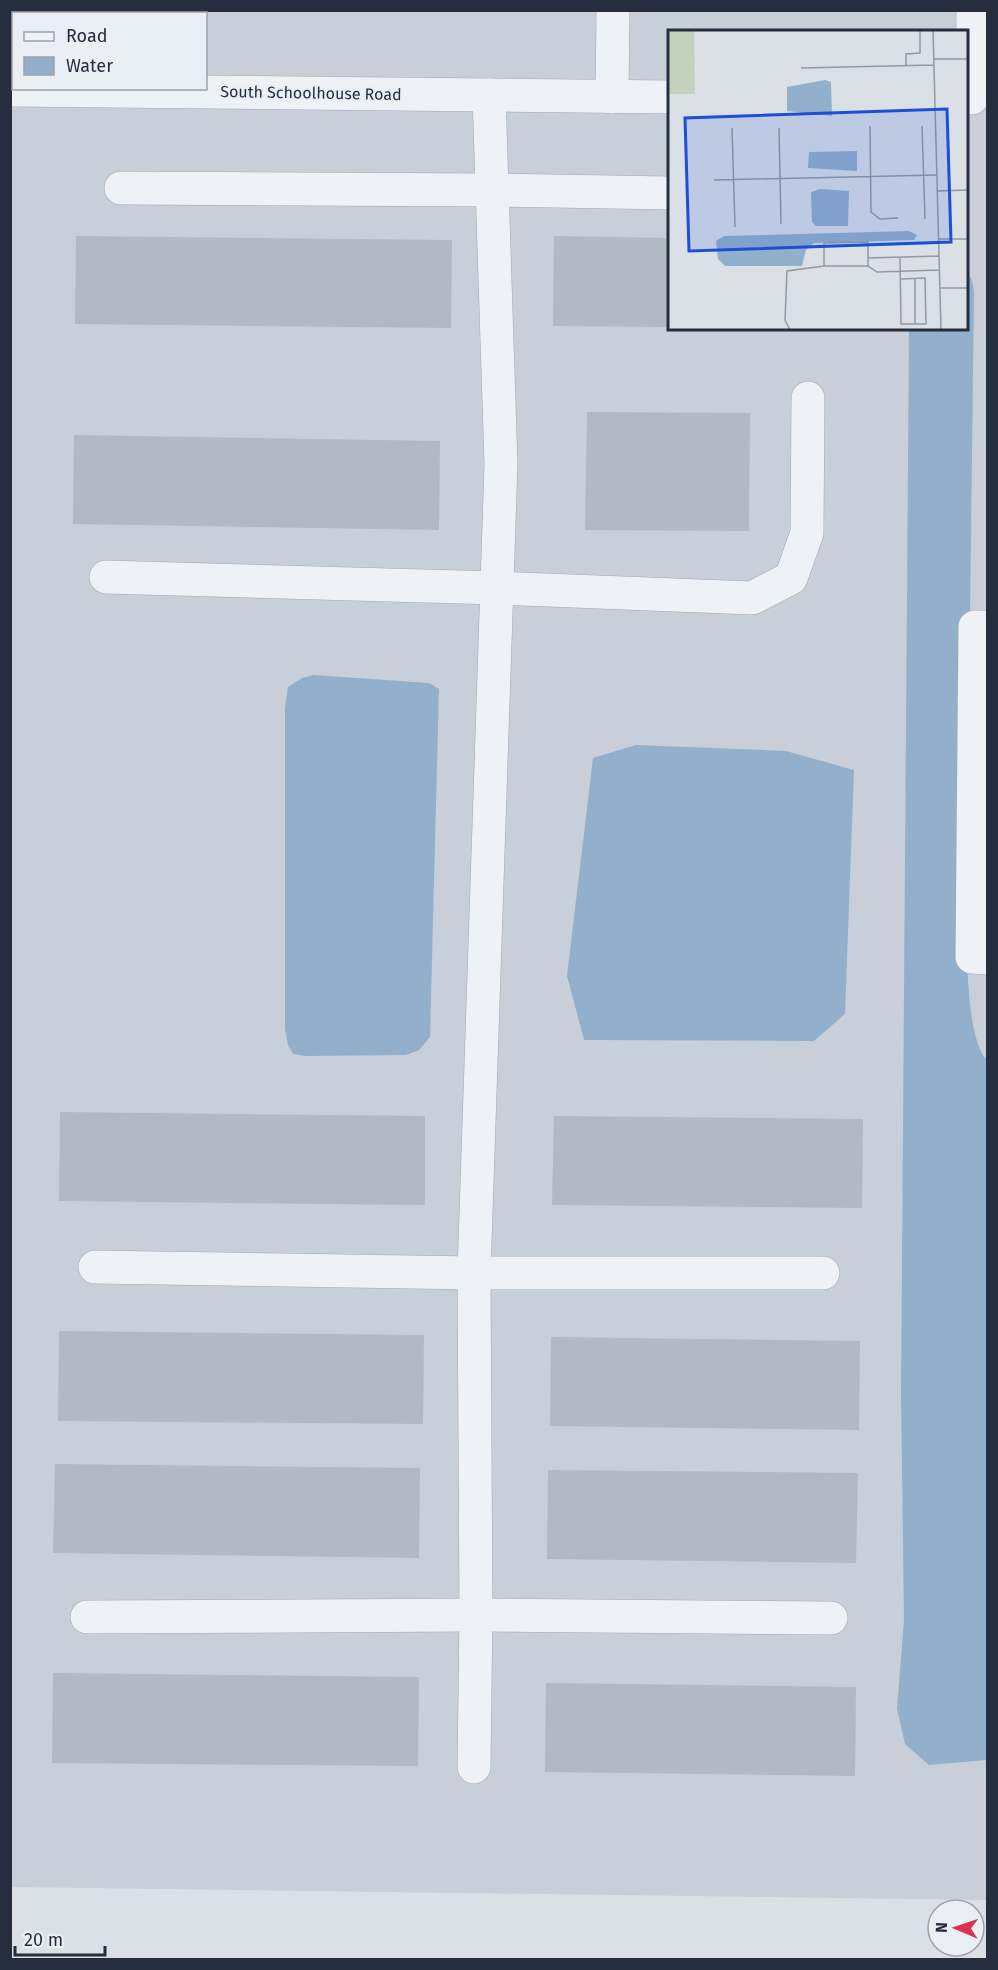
<svg xmlns="http://www.w3.org/2000/svg" width="998" height="1970" font-family="'Fira Sans',sans-serif">
  <rect width="100%" height="100%" fill="#dbe0e7"/>
  <path fill="#c9cfd9" fill-rule="evenodd" d="M 11,11 L 987,11 L 987,1900 L 11,1887 ZM 14,14 L 206,14 L 206,88 L 14,88 ZM 670,32 L 966,32 L 966,328 L 670,328 Z"/>
  <g fill="#92b0cb">
    <path d="M 967,273 L 972,280 L 974,292 L 966,942 C 968,970 968,1044 988,1061 L 987,1760 L 929,1765 L 905,1744 L 897,1709 L 904,1620 L 901,1393 L 909,329 L 966,328 Z"/>
    <path d="M 313,675 L 429,683 L 439,689 L 430,1037 L 419,1050 L 406,1055 L 305,1056 L 293,1054 L 288,1045 L 285,1029 L 285,708 L 288,687 L 302,678 Z"/>
    <path d="M 636,745 L 786,751 L 854,770 L 845,1014 L 814,1041 L 584,1040 L 567,976 L 593,758 Z"/>
  </g>
  <g fill="#b2b9c4">
    <path d="M 76,236 L 452,240 L 451,328 L 75,324 Z"/>
    <path d="M 554,236 L 670,238 L 670,327 L 553,326 Z"/>
    <path d="M 587,412 L 750,413 L 749,531 L 585,530 Z"/>
    <path d="M 74,435 L 440,441 L 439,530 L 73,524 Z"/>
    <path d="M 60,1112 L 425,1116 L 425,1205 L 59,1201 Z"/>
    <path d="M 554,1116 L 863,1119 L 862,1208 L 552,1205 Z"/>
    <path d="M 59,1331 L 424,1335 L 423,1424 L 58,1421 Z"/>
    <path d="M 551,1337 L 860,1341 L 859,1430 L 550,1426 Z"/>
    <path d="M 55,1464 L 420,1468 L 419,1558 L 53,1553 Z"/>
    <path d="M 548,1470 L 858,1473 L 856,1563 L 547,1559 Z"/>
    <path d="M 53,1673 L 419,1677 L 418,1766 L 52,1763 Z"/>
    <path d="M 546,1683 L 856,1687 L 855,1776 L 545,1772 Z"/>
  </g>
  <g fill="none" stroke-linecap="round" stroke-linejoin="round">
    <g stroke="#a0a7b1" stroke-width="34">
      <g id="minor">
        <path d="M 10,90 L 670,97"/>
        <path d="M 612,97 L 613,10"/>
        <path d="M 972,98 L 973,10"/>
        <path d="M 121,188 L 492,190 L 670,193"/>
        <path d="M 106,577 L 497,588 L 752,598 L 791,578 L 807,533 L 808,398"/>
        <path d="M 988,627 L 975,627 L 972,957 L 988,958"/>
        <path d="M 95,1267 L 474,1273 L 823,1273"/>
        <path d="M 87,1617 L 476,1615 L 831,1618"/>
        <path d="M 474,1767 L 476,1615 L 474,1273 L 501,464 L 489,95"/>
      </g>
    </g>
    <use href="#minor" stroke="#eef1f5" stroke-width="33"/>
  </g>
  <g text-anchor="middle" dominant-baseline="central" stroke-width="4.5" stroke-linejoin="round" paint-order="stroke">
    <g font-size="16" fill="#242e3e" stroke="#eaeff5">
      <text transform="translate(311 93) rotate(1)">South Schoolhouse Road</text>
    </g>
  </g>
  <g transform="translate(668 30)">
    <rect width="300" height="300" fill="#dbe0e7"/>
    <path d="M 0,0 L 26,0 L 27,64 L 0,64 Z" fill="#c2d2bc"/>
    <path d="M 157,50 L 163,52 L 164,86 L 119,81 L 119,57 ZM 189,121 L 189,141 L 140,138 L 141,122 ZM 152,159 L 181,161 L 180,196 L 148,196 L 144,192 L 143,162 ZM 241,201 L 249,205 L 246,210 L 146,213 L 138,220 L 134,236 L 57,236 L 50,229 L 48,211 L 56,206 Z" fill="#92b0cb"/>
    <path fill="none" stroke="#9299a3" stroke-width="1.5" d="M 265,0 L 273,300M 266,29 L 300,29M 238,35 L 238,24 L 252,23 L 252,0M 133,38 L 266,35M 202,96 L 203,182 L 212,189 L 230,188M 254,96 L 257,189M 64,98 L 67,197M 111,98 L 113,194M 46,150 L 268,145M 269,161 L 300,160M 270,209 L 300,209M 271,226 L 200,228 L 200,236 L 209,242 L 271,240M 232,227 L 233,294 L 258,294 L 257,248 L 233,249M 200,228 L 200,212 L 156,213 L 156,236 L 200,236M 247,249 L 247,294M 272,258 L 300,258M 122,300 L 117,290 L 119,241 L 156,236"/>
    <path fill="#1d4ed8" fill-opacity="0.15" stroke="#1d4ed8" stroke-width="3" d="M 279,79 L 283,212 L 21,221 L 17,88 Z"/>
    <rect width="300" height="300" fill="none" stroke="#242e3e" stroke-width="3"/>
  </g>
  <rect width="998" height="1970" fill="none" stroke="#242e3e" stroke-width="24"/>
  <rect x="12" y="12" width="195" height="78" fill="#eaeff5" stroke="#9ba2ac" stroke-width="1.5"/>
  <rect x="24" y="32" width="30" height="9" fill="#eef1f5" stroke="#9ba2ac" stroke-width="1.5"/>
  <text x="66" y="42" font-size="18" fill="#242e3e">Road</text>
  <rect x="24" y="57" width="30" height="18" fill="#92b0cb" stroke="#9ba2ac" stroke-width="1.5"/>
  <text x="66" y="72" font-size="18" fill="#242e3e">Water</text>
  <g transform="translate(956 1928) rotate(272)"><circle r="28" fill="#eaeff5" stroke="#9ba2ac" stroke-width="1.5"/>
  <path d="M0-4.5L10 22L0 15L-10 22Z" fill="#da3351"/>
  <text y="-9" font-size="16" font-weight="bold" text-anchor="middle" fill="#242e3e">N</text>
  </g>
  <path d="M15 1946v9h90v-9" fill="none" stroke="#242e3e" stroke-width="3"/>
  <text x="24" y="1946" font-size="18" fill="#242e3e" stroke="#eaeff5" stroke-width="4.5" paint-order="stroke">20 m</text>
</svg>
